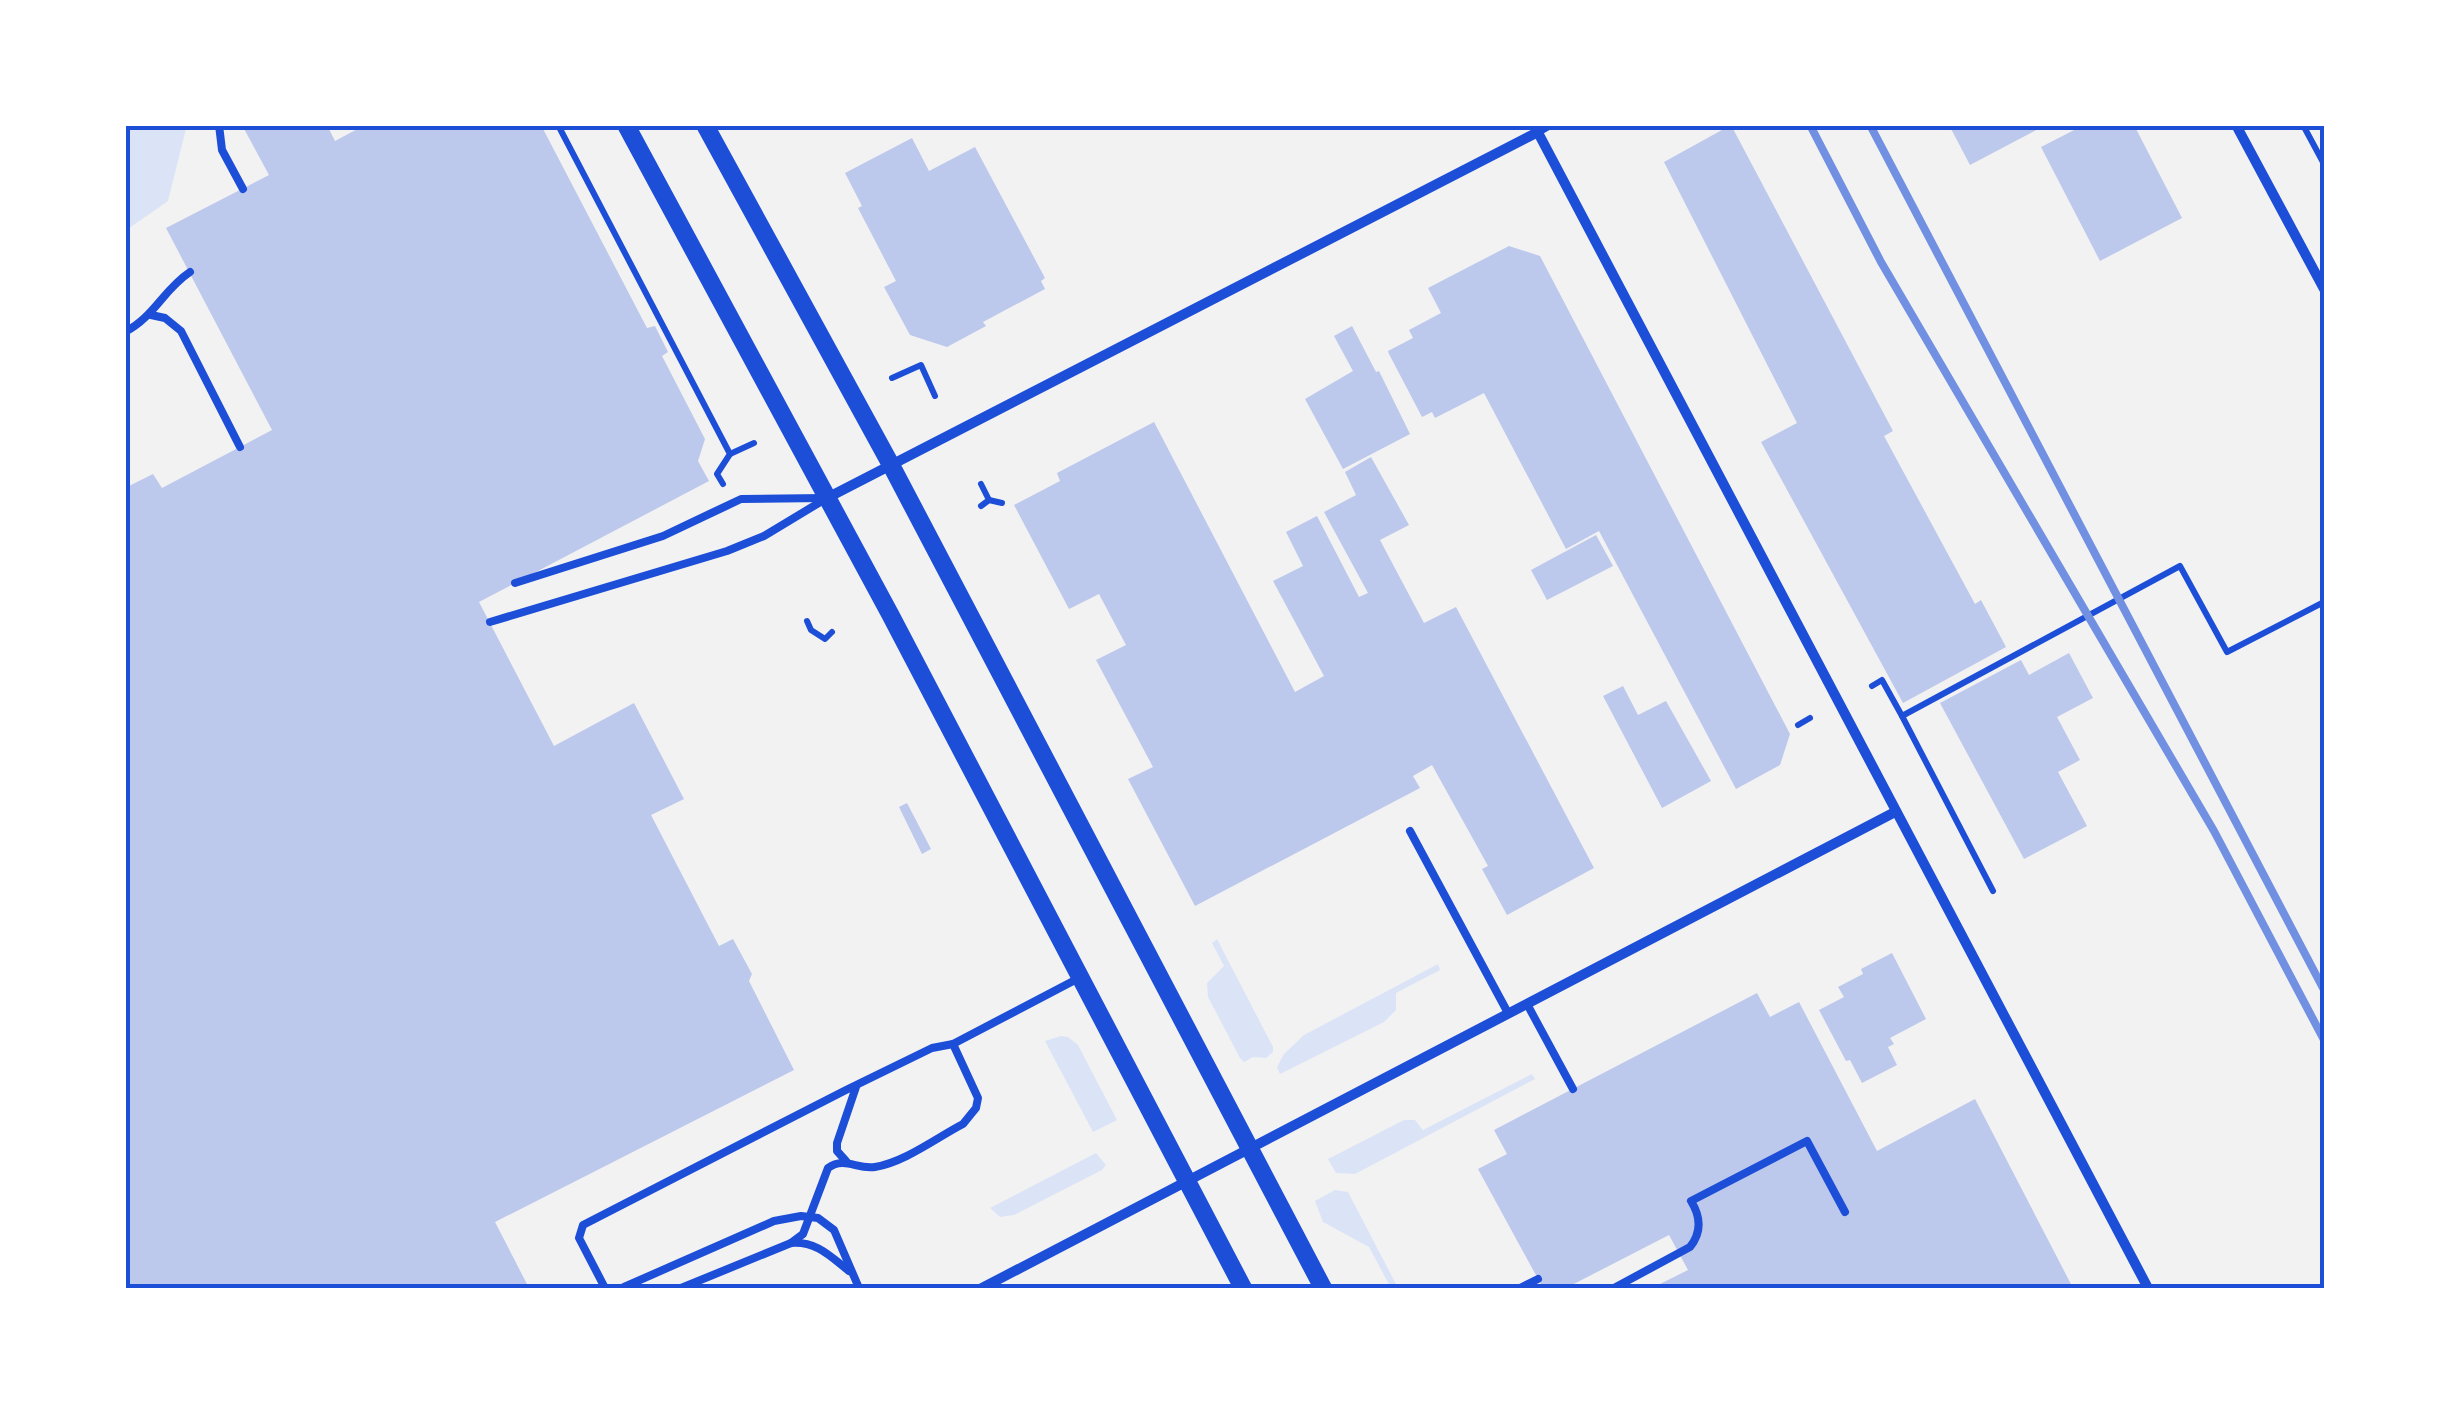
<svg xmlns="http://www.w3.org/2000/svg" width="2449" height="1413" font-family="'Crimson Pro',serif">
  <rect width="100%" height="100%" fill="#f2f2f2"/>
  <g fill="#dbe4f7">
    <path d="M 125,125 L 187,125 L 168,201 L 125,231 Z"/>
    <path d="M 1217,939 L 1273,1047 L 1273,1052 L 1266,1058 L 1253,1057 L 1244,1062 L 1240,1058 L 1208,997 L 1207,983 L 1224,966 L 1212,943 Z"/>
    <path d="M 1438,964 L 1440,970 L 1396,993 L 1396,1010 L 1384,1022 L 1280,1074 L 1277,1067 L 1284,1054 L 1304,1035 Z"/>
    <path d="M 1061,1036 L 1068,1037 L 1078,1045 L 1117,1120 L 1093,1132 L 1045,1041 Z"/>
    <path d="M 1532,1074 L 1535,1079 L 1355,1174 L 1336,1173 L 1328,1159 L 1404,1120 L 1415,1120 L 1423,1130 Z"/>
    <path d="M 1096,1153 L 1106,1165 L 1102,1170 L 1014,1215 L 1000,1217 L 990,1208 Z"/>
    <path d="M 1335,1190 L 1348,1192 L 1398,1288 L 1391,1288 L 1369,1247 L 1323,1222 L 1315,1201 Z"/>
  </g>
  <g fill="#bdc9ec">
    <path d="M 242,125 L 327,125 L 335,141 L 365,125 L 541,125 L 647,328 L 655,326 L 668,352 L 662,356 L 705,439 L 698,461 L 709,481 L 479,602 L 554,746 L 634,703 L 684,799 L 651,815 L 719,946 L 733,939 L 752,974 L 749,981 L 794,1070 L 495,1222 L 529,1288 L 125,1288 L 125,488 L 153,474 L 162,488 L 272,430 L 166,228 L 269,175 Z"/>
    <path d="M 1731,125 L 1893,431 L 1884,436 L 1975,604 L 1981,600 L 2006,647 L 1903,703 L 1761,442 L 1797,423 L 1664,162 Z"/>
    <path d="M 1949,125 L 2046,125 L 1970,165 Z"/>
    <path d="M 2084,125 L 2134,125 L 2182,218 L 2100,261 L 2041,147 Z"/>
    <path d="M 912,138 L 929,171 L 975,147 L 1045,278 L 1041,281 L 1045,289 L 983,322 L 986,326 L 947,347 L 910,335 L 884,287 L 896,281 L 858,208 L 862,206 L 845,173 Z"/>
    <path d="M 1509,246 L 1540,256 L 1790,734 L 1780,765 L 1736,789 L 1599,531 L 1566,549 L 1484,393 L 1435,418 L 1432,412 L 1422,417 L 1389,354 L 1388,351 L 1413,338 L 1409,330 L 1441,313 L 1428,288 Z"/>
    <path d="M 1352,326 L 1376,372 L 1379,371 L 1410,434 L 1343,469 L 1305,399 L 1353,371 L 1334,336 Z"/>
    <path d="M 1154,422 L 1295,692 L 1324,676 L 1273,581 L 1303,566 L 1286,532 L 1317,516 L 1359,597 L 1368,593 L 1324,512 L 1356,495 L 1345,472 L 1371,457 L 1409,525 L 1380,540 L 1424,623 L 1456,607 L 1594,868 L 1507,915 L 1482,869 L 1488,866 L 1432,765 L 1413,776 L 1420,788 L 1195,906 L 1128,779 L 1153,767 L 1096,660 L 1126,645 L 1099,594 L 1069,609 L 1014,505 L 1060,481 L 1057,473 Z"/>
    <path d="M 1596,535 L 1613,566 L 1547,600 L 1531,570 Z"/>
    <path d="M 2069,653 L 2093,698 L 2057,717 L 2080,760 L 2058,772 L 2087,826 L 2024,859 L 1940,703 L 2021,660 L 2029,675 Z"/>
    <path d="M 1623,686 L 1638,715 L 1666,701 L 1711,781 L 1662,808 L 1603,696 Z"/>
    <path d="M 907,803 L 931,849 L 922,854 L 899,807 Z"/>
    <path d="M 1892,953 L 1926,1019 L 1890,1038 L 1894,1044 L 1888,1047 L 1897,1065 L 1862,1083 L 1850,1060 L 1846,1061 L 1819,1010 L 1844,997 L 1838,987 L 1863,974 L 1861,969 Z"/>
    <path d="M 1757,993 L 1770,1017 L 1799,1002 L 1877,1151 L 1975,1099 L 2073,1288 L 1652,1288 L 1688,1270 L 1669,1235 L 1566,1288 L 1543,1288 L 1478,1169 L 1507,1154 L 1494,1130 Z"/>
  </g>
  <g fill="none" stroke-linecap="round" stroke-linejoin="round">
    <g stroke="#1d4ed8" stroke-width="6">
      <path d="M 558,125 L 730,454 L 717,474 L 723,484"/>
      <path d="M 2303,125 L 2324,164"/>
      <path d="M 892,378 L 921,365 L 935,396"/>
      <path d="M 730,454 L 754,443"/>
      <path d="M 981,484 L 989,500 L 981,506"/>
      <path d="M 989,500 L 1002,503"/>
      <path d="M 807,621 L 811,630 L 825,639 L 832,632"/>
      <path d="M 1872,686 L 1882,680 L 1902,716"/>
      <path d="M 1798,725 L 1810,718"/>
      <path d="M 1993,891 L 1902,716 L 2180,566 L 2227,652 L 2324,602"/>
    </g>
    <g stroke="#1d4ed8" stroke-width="8">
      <path d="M 219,125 L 222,150 L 243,189"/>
      <path d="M 1538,132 L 1550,125"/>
      <path d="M 151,315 L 165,318 L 181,331 L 240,447"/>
      <path d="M 125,332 C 155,316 163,290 190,272"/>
      <path d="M 515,583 L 663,536 L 741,499 L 825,498"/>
      <path d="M 490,622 L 727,551 L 764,536 L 827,498"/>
      <path d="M 1410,831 L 1508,1013"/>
      <path d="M 1527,1004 L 1573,1089"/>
      <path d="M 846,1161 L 837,1151 L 837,1143 L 856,1087"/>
      <path d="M 791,1243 L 803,1234 L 828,1168 C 845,1156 857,1170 875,1167 C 905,1162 936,1138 963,1124 L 976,1108 L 978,1098 L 953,1044"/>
      <path d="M 624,1287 L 774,1221 L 801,1216 L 818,1218 L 834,1230 L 859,1288"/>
      <path d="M 605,1288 L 579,1238 L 583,1225 L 846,1090 L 932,1048 L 953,1044 L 1079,978"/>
      <path d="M 681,1288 L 791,1243 C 816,1241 830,1256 849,1271"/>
      <path d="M 1520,1288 L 1538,1279"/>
      <path d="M 1614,1288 L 1690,1247 C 1702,1232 1701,1217 1691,1201 L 1807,1141 L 1845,1212"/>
    </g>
    <g stroke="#1d4ed8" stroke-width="10">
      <path d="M 1534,125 L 2148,1288"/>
      <path d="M 2236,125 L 2324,289"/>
      <path d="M 827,498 L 1538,132"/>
      <path d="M 982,1288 L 1895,812"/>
    </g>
    <g stroke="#1d4ed8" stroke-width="18">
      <path d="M 626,125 L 890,614 L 1243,1288"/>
      <path d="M 705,125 L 891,465 L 1323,1288"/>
    </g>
    <g stroke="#7290e2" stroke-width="8">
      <path d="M 1810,125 L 1881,262 L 2214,831 L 2324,1040"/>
      <path d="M 1870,125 L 2324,990"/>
    </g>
  </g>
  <rect width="2449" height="1413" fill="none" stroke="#ffffff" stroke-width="255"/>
  <rect x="128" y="128" width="2194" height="1158" fill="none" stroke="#1d4ed8" stroke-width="4"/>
</svg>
